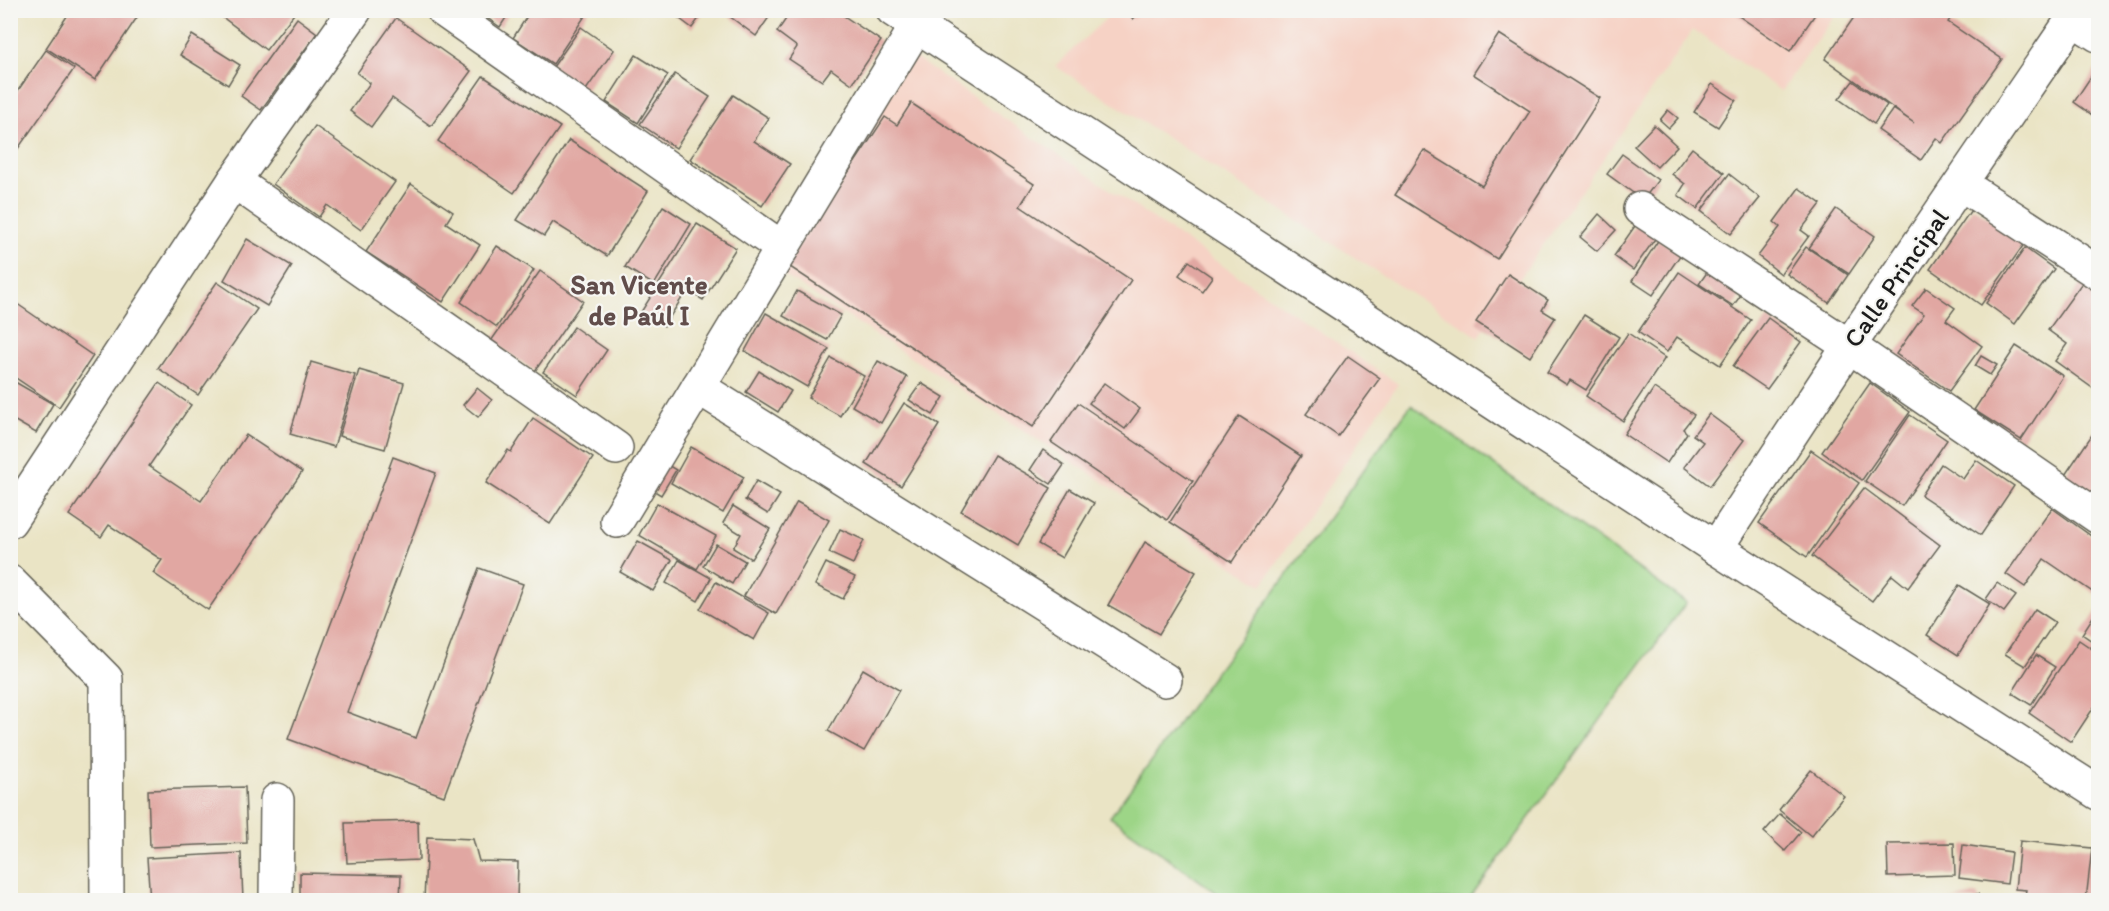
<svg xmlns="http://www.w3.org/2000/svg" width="2109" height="911" font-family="Itim,sans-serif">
  <rect width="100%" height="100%" fill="#f6f6f2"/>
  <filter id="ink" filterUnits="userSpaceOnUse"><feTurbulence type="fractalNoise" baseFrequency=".0167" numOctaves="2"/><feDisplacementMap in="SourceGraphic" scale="12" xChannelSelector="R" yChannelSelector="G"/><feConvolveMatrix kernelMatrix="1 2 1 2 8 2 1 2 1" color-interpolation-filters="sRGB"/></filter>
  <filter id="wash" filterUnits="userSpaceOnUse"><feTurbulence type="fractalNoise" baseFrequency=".008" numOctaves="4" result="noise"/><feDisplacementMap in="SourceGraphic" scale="24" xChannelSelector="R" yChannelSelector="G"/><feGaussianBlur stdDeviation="1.35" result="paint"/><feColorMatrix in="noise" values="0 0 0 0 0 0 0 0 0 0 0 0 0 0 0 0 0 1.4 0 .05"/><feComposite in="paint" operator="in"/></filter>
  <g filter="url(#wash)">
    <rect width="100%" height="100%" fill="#eae4c5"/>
    <g fill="#f6d2c5">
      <path d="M 1114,11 L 1838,11 L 1781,91 L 1693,30 L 1479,337 L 1055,66 Z"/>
      <path d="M 912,56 L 1398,384 L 1262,585 L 779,272 Z"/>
    </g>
    <path fill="#9dd587" stroke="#5c7852" stroke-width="1.5" d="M 1411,405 L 1686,603 L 1469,900 L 1227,900 L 1110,817 Z"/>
    <g id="blocks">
      <g fill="#e1a7a2">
        <path d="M 71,10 L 142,10 L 95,80 L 46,48 Z"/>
        <path d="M 213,10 L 297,10 L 266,50 Z"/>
        <path d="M 476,10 L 511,10 L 500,27 Z"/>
        <path d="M 531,10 L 589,10 L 553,64 L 513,38 Z"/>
        <path d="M 668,10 L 705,10 L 692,28 Z"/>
        <path d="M 721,10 L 774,10 L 756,36 Z"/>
        <path d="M 792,10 L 835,10 L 881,41 L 852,84 L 831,69 L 822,81 L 789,59 L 797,47 L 777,32 Z"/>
        <path d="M 1126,10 L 1142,10 L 1133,19 Z"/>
        <path d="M 1730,10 L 1818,10 L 1790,51 Z"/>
        <path d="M 1859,10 L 1956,10 L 1948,22 L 2002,59 L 1942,143 L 1936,138 L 1921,160 L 1878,130 L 1893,109 L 1914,123 L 1825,59 Z"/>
        <path d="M 297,18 L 317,33 L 261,110 L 241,96 Z"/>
        <path d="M 396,18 L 471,71 L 431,126 L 392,98 L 371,127 L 350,111 L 370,83 L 357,73 Z"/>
        <path d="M 581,27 L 614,50 L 586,90 L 553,67 Z"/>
        <path d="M 1499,34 L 1600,98 L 1497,259 L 1395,195 L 1424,150 L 1482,186 L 1530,111 L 1473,74 Z"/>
        <path d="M 192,35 L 240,65 L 228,85 L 180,55 Z"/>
        <path d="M 46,50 L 74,69 L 10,160 L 10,102 Z"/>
        <path d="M 636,55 L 668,75 L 638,123 L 606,102 Z"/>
        <path d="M 2098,66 L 2098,119 L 2074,102 Z"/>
        <path d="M 675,74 L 710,97 L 676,148 L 640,124 Z"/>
        <path d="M 483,76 L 560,127 L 514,193 L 438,141 Z"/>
        <path d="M 1853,81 L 1887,105 L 1874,124 L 1839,99 Z"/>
        <path d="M 1712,84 L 1736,100 L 1718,127 L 1694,112 Z"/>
        <path d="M 733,95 L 769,118 L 754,141 L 790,164 L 762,206 L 690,159 Z"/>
        <path d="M 911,103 L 1034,184 L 1020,206 L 1131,280 L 1033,427 L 787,265 L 885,117 L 897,125 Z"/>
        <path d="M 1668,110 L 1678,118 L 1669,128 L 1660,120 Z"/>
        <path d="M 1654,125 L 1677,146 L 1657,167 L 1634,146 Z"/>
        <path d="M 315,126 L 395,182 L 361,230 L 327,205 L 319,217 L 273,184 Z"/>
        <path d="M 569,140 L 648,191 L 607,256 L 553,222 L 544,236 L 517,220 Z"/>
        <path d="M 1692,148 L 1724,173 L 1697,209 L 1678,195 L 1685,184 L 1672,174 Z"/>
        <path d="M 1622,154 L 1658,180 L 1643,200 L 1607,174 Z"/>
        <path d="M 1729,174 L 1760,198 L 1731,234 L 1701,211 Z"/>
        <path d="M 411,184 L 453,212 L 446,223 L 480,245 L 443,302 L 366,252 Z"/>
        <path d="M 1799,188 L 1821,204 L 1801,230 L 1809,236 L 1781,274 L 1758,256 L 1780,227 L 1774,222 Z"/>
        <path d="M 663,206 L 691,224 L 654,285 L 625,267 Z"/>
        <path d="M 1973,207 L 2025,243 L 1981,305 L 1930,269 Z"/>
        <path d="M 1836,209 L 1875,236 L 1849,274 L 1809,248 Z"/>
        <path d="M 1599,214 L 1616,230 L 1597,251 L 1580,237 Z"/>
        <path d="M 1637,223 L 1657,236 L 1633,270 L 1614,256 Z"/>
        <path d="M 697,224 L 736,248 L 703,300 L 687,290 L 664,326 L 641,312 Z"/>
        <path d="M 247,239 L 292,266 L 267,306 L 224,280 Z"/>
        <path d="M 1659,239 L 1681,254 L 1653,295 L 1632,281 Z"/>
        <path d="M 497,246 L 534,270 L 497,327 L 461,302 Z"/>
        <path d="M 1806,247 L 1848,275 L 1829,303 L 1787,274 Z"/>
        <path d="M 2025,248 L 2054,269 L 2015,324 L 1986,303 Z"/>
        <path d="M 1189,261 L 1212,277 L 1202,291 L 1179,275 Z"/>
        <path d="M 1710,268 L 1744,291 L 1733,306 L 1699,284 Z"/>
        <path d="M 540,271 L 583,301 L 535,371 L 491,341 Z"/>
        <path d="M 1679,272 L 1751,320 L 1720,365 L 1677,337 L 1667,352 L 1638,332 Z"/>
        <path d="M 1508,274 L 1548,300 L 1542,310 L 1555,318 L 1530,357 L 1476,322 Z"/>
        <path d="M 2084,280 L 2098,290 L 2098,392 L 2055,361 L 2067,344 L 2048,330 Z"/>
        <path d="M 217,282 L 257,309 L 198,395 L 158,368 Z"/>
        <path d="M 1926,288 L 1955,308 L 1946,320 L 1982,346 L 1949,391 L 1896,354 L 1924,314 L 1912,306 Z"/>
        <path d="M 797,291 L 841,315 L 827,340 L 783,316 Z"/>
        <path d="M 10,299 L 93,356 L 59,407 L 10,374 Z"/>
        <path d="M 766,313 L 829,349 L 807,387 L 745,351 Z"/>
        <path d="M 1584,315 L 1619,337 L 1586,390 L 1570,380 L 1567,385 L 1547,372 Z"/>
        <path d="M 1768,318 L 1801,342 L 1767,389 L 1733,366 Z"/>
        <path d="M 574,327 L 607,350 L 577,395 L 543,372 Z"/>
        <path d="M 1628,333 L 1665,358 L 1623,421 L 1586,396 Z"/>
        <path d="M 2016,346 L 2063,376 L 2021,440 L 1974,410 Z"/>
        <path d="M 1348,356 L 1380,378 L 1338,436 L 1306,414 Z"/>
        <path d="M 1981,356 L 1997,365 L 1990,375 L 1975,366 Z"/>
        <path d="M 831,358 L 864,376 L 840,416 L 808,398 Z"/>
        <path d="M 878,361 L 907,377 L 881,423 L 852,406 Z"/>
        <path d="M 311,362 L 355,375 L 334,447 L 290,434 Z"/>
        <path d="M 359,370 L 404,383 L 385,449 L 339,436 Z"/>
        <path d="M 759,371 L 791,391 L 778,412 L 746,392 Z"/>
        <path d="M 10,379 L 53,404 L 36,433 L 10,418 Z"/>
        <path d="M 159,383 L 191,405 L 149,466 L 201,501 L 246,435 L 302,472 L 208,610 L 153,573 L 162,560 L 109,525 L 101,537 L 69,515 Z"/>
        <path d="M 921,383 L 944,397 L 933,415 L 909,400 Z"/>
        <path d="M 1104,383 L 1140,409 L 1125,429 L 1089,403 Z"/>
        <path d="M 1870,383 L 1910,412 L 1862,480 L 1822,452 Z"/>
        <path d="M 477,388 L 492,400 L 478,417 L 463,405 Z"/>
        <path d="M 1654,388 L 1694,415 L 1683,429 L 1687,433 L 1667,463 L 1624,434 Z"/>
        <path d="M 904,403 L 939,425 L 901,486 L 866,464 Z"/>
        <path d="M 1078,403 L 1193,481 L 1167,520 L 1051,442 Z"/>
        <path d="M 1709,414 L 1744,440 L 1710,486 L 1684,467 L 1703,442 L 1693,435 Z"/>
        <path d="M 1910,415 L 1947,440 L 1902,506 L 1865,481 Z"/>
        <path d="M 1239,416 L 1301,456 L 1232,562 L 1170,522 Z"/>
        <path d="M 533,418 L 593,458 L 550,524 L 486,483 L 508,450 L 511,452 Z"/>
        <path d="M 2098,426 L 2098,497 L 2065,475 Z"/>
        <path d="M 691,447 L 744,477 L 723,513 L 671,483 Z"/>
        <path d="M 1043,450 L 1064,465 L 1051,484 L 1030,470 Z"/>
        <path d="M 1811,450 L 1859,483 L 1807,557 L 1759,523 Z"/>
        <path d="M 994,455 L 1051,488 L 1018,545 L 961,511 Z"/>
        <path d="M 393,457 L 436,473 L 347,712 L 416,738 L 479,568 L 523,584 L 444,796 L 288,739 Z"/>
        <path d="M 656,458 L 676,470 L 661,495 L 641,483 Z"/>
        <path d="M 1976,460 L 2014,486 L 1981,535 L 1921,495 L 1941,464 L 1963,479 Z"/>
        <path d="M 756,481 L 780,495 L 768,514 L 745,500 Z"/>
        <path d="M 1864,488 L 1940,545 L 1908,588 L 1892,575 L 1872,601 L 1812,556 Z"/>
        <path d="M 1070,489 L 1094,503 L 1062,558 L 1038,544 Z"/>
        <path d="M 797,502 L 829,520 L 776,614 L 744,596 Z"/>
        <path d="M 657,503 L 716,536 L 697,569 L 639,535 Z"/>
        <path d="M 733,506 L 770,529 L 751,559 L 733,548 L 741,534 L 723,523 Z"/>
        <path d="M 2052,508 L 2098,541 L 2098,592 L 2097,595 L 2044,559 L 2025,587 L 2006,574 Z"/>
        <path d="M 840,529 L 864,540 L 853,564 L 829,553 Z"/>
        <path d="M 638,541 L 672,560 L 653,591 L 620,572 Z"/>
        <path d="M 1145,542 L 1196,572 L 1159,634 L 1108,605 Z"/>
        <path d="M 716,544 L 745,561 L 732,584 L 703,566 Z"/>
        <path d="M 679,560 L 711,578 L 698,601 L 666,583 Z"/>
        <path d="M 826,563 L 855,577 L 843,599 L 815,585 Z"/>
        <path d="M 716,582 L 769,613 L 754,640 L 700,609 Z"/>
        <path d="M 1997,583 L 2016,596 L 2004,612 L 1986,599 Z"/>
        <path d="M 1959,585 L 1990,604 L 1958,655 L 1927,635 Z"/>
        <path d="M 2035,609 L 2055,622 L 2025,666 L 2005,654 Z"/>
        <path d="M 2098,609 L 2098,645 L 2082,634 Z"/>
        <path d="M 2079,640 L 2098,653 L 2098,701 L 2071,742 L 2029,713 Z"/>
        <path d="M 2036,655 L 2055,667 L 2031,705 L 2012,693 Z"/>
        <path d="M 863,669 L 899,690 L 864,751 L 828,731 Z"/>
        <path d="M 1811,770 L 1844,796 L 1811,836 L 1779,810 Z"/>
        <path d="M 245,787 L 247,843 L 150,847 L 148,790 Z"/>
        <path d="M 1780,814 L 1801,832 L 1785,851 L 1764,832 Z"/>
        <path d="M 418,821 L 419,860 L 347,863 L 345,823 Z"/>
        <path d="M 427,837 L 473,839 L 479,861 L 518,862 L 517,900 L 424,900 Z"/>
        <path d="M 2020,841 L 2092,848 L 2086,900 L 2024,900 L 2026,890 L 2015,889 Z"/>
        <path d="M 1954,843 L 1955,875 L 1888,877 L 1887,844 Z"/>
        <path d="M 1963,845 L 2011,852 L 2007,884 L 1959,878 Z"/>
        <path d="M 241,853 L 243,900 L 150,900 L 147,858 Z"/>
        <path d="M 300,873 L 401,875 L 400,900 L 300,900 Z"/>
        <path d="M 1978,894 L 1979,900 L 1951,900 Z"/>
      </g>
    </g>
  </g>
  <g filter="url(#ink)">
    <use href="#blocks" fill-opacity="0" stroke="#646257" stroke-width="1.5"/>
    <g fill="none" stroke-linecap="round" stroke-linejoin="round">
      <g stroke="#646257" stroke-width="36">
        <g id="minor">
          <path d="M 443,10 L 782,248"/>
          <path d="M 893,10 L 1716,548 L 2098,793"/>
          <path d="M 2073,19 L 2098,35"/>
          <path d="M 234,181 L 616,448"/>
          <path d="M 1961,184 L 2098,273"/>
          <path d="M 1640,209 L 1849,346 L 2098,517"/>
          <path d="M 698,387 L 1165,680"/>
          <path d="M 10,521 L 234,181 L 355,10"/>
          <path d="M 617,521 L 916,27"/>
          <path d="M 1716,548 L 1849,346 L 2079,10"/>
          <path d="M 10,582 L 106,679 L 107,900"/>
          <path d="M 276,900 L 277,800"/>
        </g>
      </g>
      <use href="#minor" stroke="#fff" stroke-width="33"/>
    </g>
  </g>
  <g text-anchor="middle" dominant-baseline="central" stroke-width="4.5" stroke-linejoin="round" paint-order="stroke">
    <g font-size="26" fill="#1c1c1c" stroke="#f6f6f2">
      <text transform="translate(1896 278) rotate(-55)">Calle Principal</text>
    </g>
    <g font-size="27" font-weight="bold" fill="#614d4b" stroke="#f6f6f2">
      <text x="639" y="284">San Vicente<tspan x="639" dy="31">de Paúl I</tspan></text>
    </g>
  </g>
  <rect width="2109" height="911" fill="none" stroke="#f6f6f2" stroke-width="36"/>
</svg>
